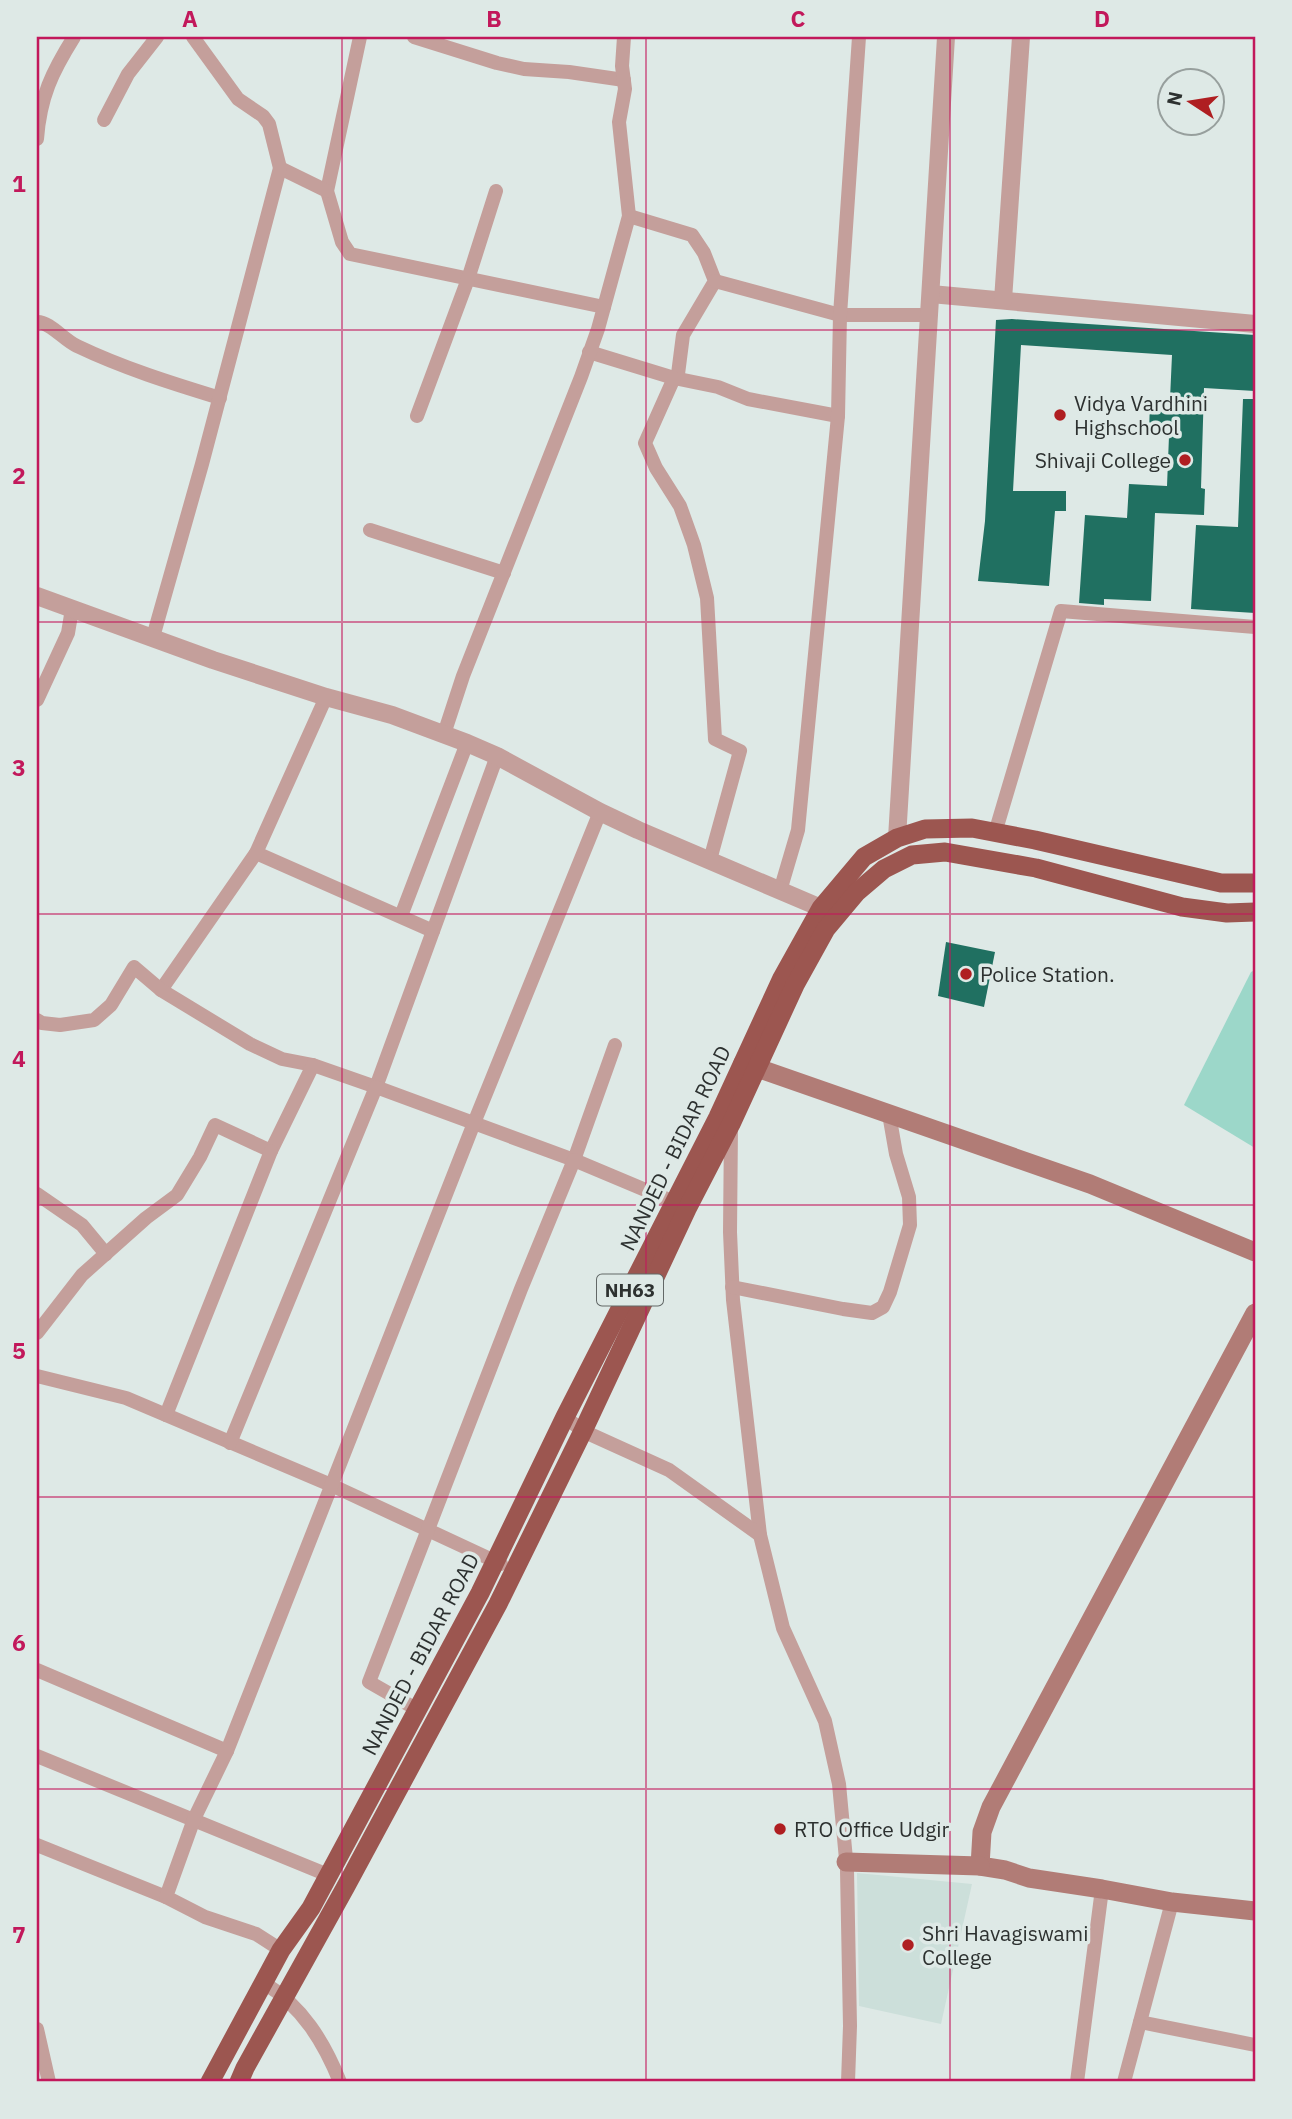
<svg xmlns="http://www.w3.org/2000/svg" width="1292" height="2119" font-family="'IBM Plex Sans',sans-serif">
  <rect width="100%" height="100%" fill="#dee9e6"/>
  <path fill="#ccdfda" d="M 857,1873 L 972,1884 L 941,2024 L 859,2006 Z"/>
  <path fill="#9cd7c9" d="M 1255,970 L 1255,1148 L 1184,1105 L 1251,972 Z"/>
  <g fill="#207061">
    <path d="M 1012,319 L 1255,335 L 1255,391 L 1204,388 L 1201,488 L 1205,489 L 1204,515 L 1155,513 L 1151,601 L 1104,599 L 1104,605 L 1079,603 L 1085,515 L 1127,518 L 1129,484 L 1167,486 L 1169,436 L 1149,435 L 1150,398 L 1170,399 L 1172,355 L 1021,345 L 1013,491 L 1066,491 L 1066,511 L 1055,511 L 1049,586 L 978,581 L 985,521 L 996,320 Z"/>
    <path d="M 1243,399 L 1255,399 L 1255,613 L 1191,609 L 1196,525 L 1238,527 Z"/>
    <path d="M 946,942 L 995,952 L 984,1007 L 938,996 Z"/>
  </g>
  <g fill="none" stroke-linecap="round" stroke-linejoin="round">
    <g stroke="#c49f9b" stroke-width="14">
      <path d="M 360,37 L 327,191 L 342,242 L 350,254 L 604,307"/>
      <path d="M 414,37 L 497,63 L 524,69 L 569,72 L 624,80"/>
      <path d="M 104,120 L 128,74 L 157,37"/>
      <path d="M 37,139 C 40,97 52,72 74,37"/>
      <path d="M 280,168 L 327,191"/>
      <path d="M 629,216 L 692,235 L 704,253 L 715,281 L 683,335 L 678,374 L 674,378 L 718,387 L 748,399 L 838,416"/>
      <path d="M 715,281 L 840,315 L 930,315"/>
      <path d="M 37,322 C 49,321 65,341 77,346 C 123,368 171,383 220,398"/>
      <path d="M 589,352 L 674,378 L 645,443 L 656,468 L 680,506 L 694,545 L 707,598 L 715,739 L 740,751 L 710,860"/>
      <path d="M 417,416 L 468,279 L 496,191"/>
      <path d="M 370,530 L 504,573"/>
      <path d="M 153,637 L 202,464 L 280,168 L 269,124 L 263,116 L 238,99 L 193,37"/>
      <path d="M 37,700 L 68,633 L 72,609"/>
      <path d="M 444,734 L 463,676 L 581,377 L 598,329 L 629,216 L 619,122 L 625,89 L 622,66 L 624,37"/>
      <path d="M 995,833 L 1061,611 L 1255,627"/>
      <path d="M 256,853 L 433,931"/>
      <path d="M 780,891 L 798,830 L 838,416 L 840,315 L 859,37"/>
      <path d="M 401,916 L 467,743"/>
      <path d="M 161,990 L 256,853 L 326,697"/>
      <path d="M 37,1020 L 42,1023 L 60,1025 L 94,1020 L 111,1005 L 134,967 L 161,990 L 250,1044 L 282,1059 L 313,1065"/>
      <path d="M 731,1126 L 730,1232 L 733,1300 L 760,1535 L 783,1628 L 825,1721 L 839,1784 L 847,1870 L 850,2026 L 848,2082"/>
      <path d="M 37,1194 L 82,1225 L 106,1254"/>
      <path d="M 732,1287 L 843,1309 L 872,1313 L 883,1307 L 890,1292 L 910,1225 L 909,1197 L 896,1154 L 889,1114"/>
      <path d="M 37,1333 L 82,1275 L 146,1218 L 177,1195 L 200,1157 L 215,1125 L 271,1151 L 313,1065 L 376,1087 L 497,756"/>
      <path d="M 37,1376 L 126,1398 L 331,1485 L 501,1564"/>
      <path d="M 166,1415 L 271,1151"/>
      <path d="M 565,1417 L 583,1431 L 669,1470 L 760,1535"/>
      <path d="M 230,1443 L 376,1087 L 574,1160 L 615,1045"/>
      <path d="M 37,1670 L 227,1751"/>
      <path d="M 418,1710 L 369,1682 L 521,1289 L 574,1160 L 674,1202"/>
      <path d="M 37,1756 L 328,1875"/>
      <path d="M 37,1845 L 166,1897"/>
      <path d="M 281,1950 L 256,1934 L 205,1917 L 166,1897 L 194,1819 L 227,1751 L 474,1123 L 600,812"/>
      <path d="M 264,1983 C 302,2006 324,2042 340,2082"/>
      <path d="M 1140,2022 L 1255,2045"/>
      <path d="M 37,2029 L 49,2082"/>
      <path d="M 1077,2082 L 1102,1889"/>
      <path d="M 1124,2082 L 1172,1902"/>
    </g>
    <g stroke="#c49f9b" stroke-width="18">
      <path d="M 931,294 L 1255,324"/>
      <path d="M 1003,300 L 1021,37"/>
      <path d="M 37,596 L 213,660 L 326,697 L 392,715 L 467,743 L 497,756 L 600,812 L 638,830 L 821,908"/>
      <path d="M 897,838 L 946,37"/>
    </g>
    <g stroke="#b17c76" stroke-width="19">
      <path d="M 743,1063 L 1090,1184 L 1255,1252"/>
      <path d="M 1255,1313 L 991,1807 L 982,1832 L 980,1866 L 1005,1870 L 1029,1878 L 1102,1889 L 1172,1902 L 1255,1911"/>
      <path d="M 846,1862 L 980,1866"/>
    </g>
    <g stroke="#9c5650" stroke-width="19">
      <path d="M 210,2082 L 281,1950 L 311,1908 L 480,1593 L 565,1417 L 718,1117 L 782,978 L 821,908 L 864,857 L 897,838 L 925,829 L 972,828 L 1035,840 L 1221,883 L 1255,883"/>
      <path d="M 239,2082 L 245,2068 L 345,1888 L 498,1604 L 583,1431 L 687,1209 L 731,1124 L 795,985 L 826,929 L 857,892 L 884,869 L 912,855 L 945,852 L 1036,868 L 1182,907 L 1227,913 L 1255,912"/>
    </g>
  </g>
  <path fill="none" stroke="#c2185b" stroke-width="2" stroke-opacity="0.55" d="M 342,37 L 342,2082M 646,37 L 646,2082M 950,37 L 950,2082M 37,330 L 1255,330M 37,622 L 1255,622M 37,914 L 1255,914M 37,1205 L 1255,1205M 37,1497 L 1255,1497M 37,1789 L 1255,1789"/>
  <g fill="#af1e21" stroke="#dee9e6" stroke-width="2.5">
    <circle cx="1060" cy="415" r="7"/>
    <circle cx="1185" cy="460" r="7"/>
    <circle cx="966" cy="974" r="7"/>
    <circle cx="780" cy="1829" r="7"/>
    <circle cx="908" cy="1945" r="7"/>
  </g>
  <g text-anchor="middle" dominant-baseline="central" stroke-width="7" stroke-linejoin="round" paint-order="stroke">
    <rect fill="#dee9e6" stroke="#626867" stroke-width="2" x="597" y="1274.5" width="66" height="31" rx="5"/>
    <g font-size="19" font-weight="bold" fill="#2d3130">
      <text x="630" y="1290">NH63</text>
    </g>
    <g font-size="21" fill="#2d3130" stroke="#dee9e6" text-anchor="start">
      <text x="1074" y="403">Vidya Vardhini<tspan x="1074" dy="24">Highschool</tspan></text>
      <text x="1171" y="460" text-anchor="end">Shivaji College</text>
      <text x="980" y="974">Police Station.</text>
      <text x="794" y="1829">RTO Office Udgir</text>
      <text x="922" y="1933">Shri Havagiswami<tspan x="922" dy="24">College</tspan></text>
    </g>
    <g font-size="21" fill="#2d3130" stroke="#dee9e6">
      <text transform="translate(675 1148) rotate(-64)">NANDED - BIDAR ROAD</text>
      <text transform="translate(420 1654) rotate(-62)">NANDED - BIDAR ROAD</text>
    </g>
  </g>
  <rect width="1292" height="2119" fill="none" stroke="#dee9e6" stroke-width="77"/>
  <g transform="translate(1191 102) rotate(282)"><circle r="33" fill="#dee9e6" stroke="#979f9d" stroke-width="2"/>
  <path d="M0-5L12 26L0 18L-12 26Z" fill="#af1e21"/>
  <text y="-10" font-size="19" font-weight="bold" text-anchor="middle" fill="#2d3130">N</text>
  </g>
  <rect x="38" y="38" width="1216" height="2042" fill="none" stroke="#c2185b" stroke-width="2.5"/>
  <g font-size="23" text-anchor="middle" font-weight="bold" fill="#c2185b">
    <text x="190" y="27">A</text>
    <text x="494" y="27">B</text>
    <text x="798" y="27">C</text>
    <text x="1102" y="27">D</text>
    <text x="19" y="192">1</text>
    <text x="19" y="484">2</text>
    <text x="19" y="776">3</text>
    <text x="19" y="1067">4</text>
    <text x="19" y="1359">5</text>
    <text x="19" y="1651">6</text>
    <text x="19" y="1943">7</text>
  </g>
</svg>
